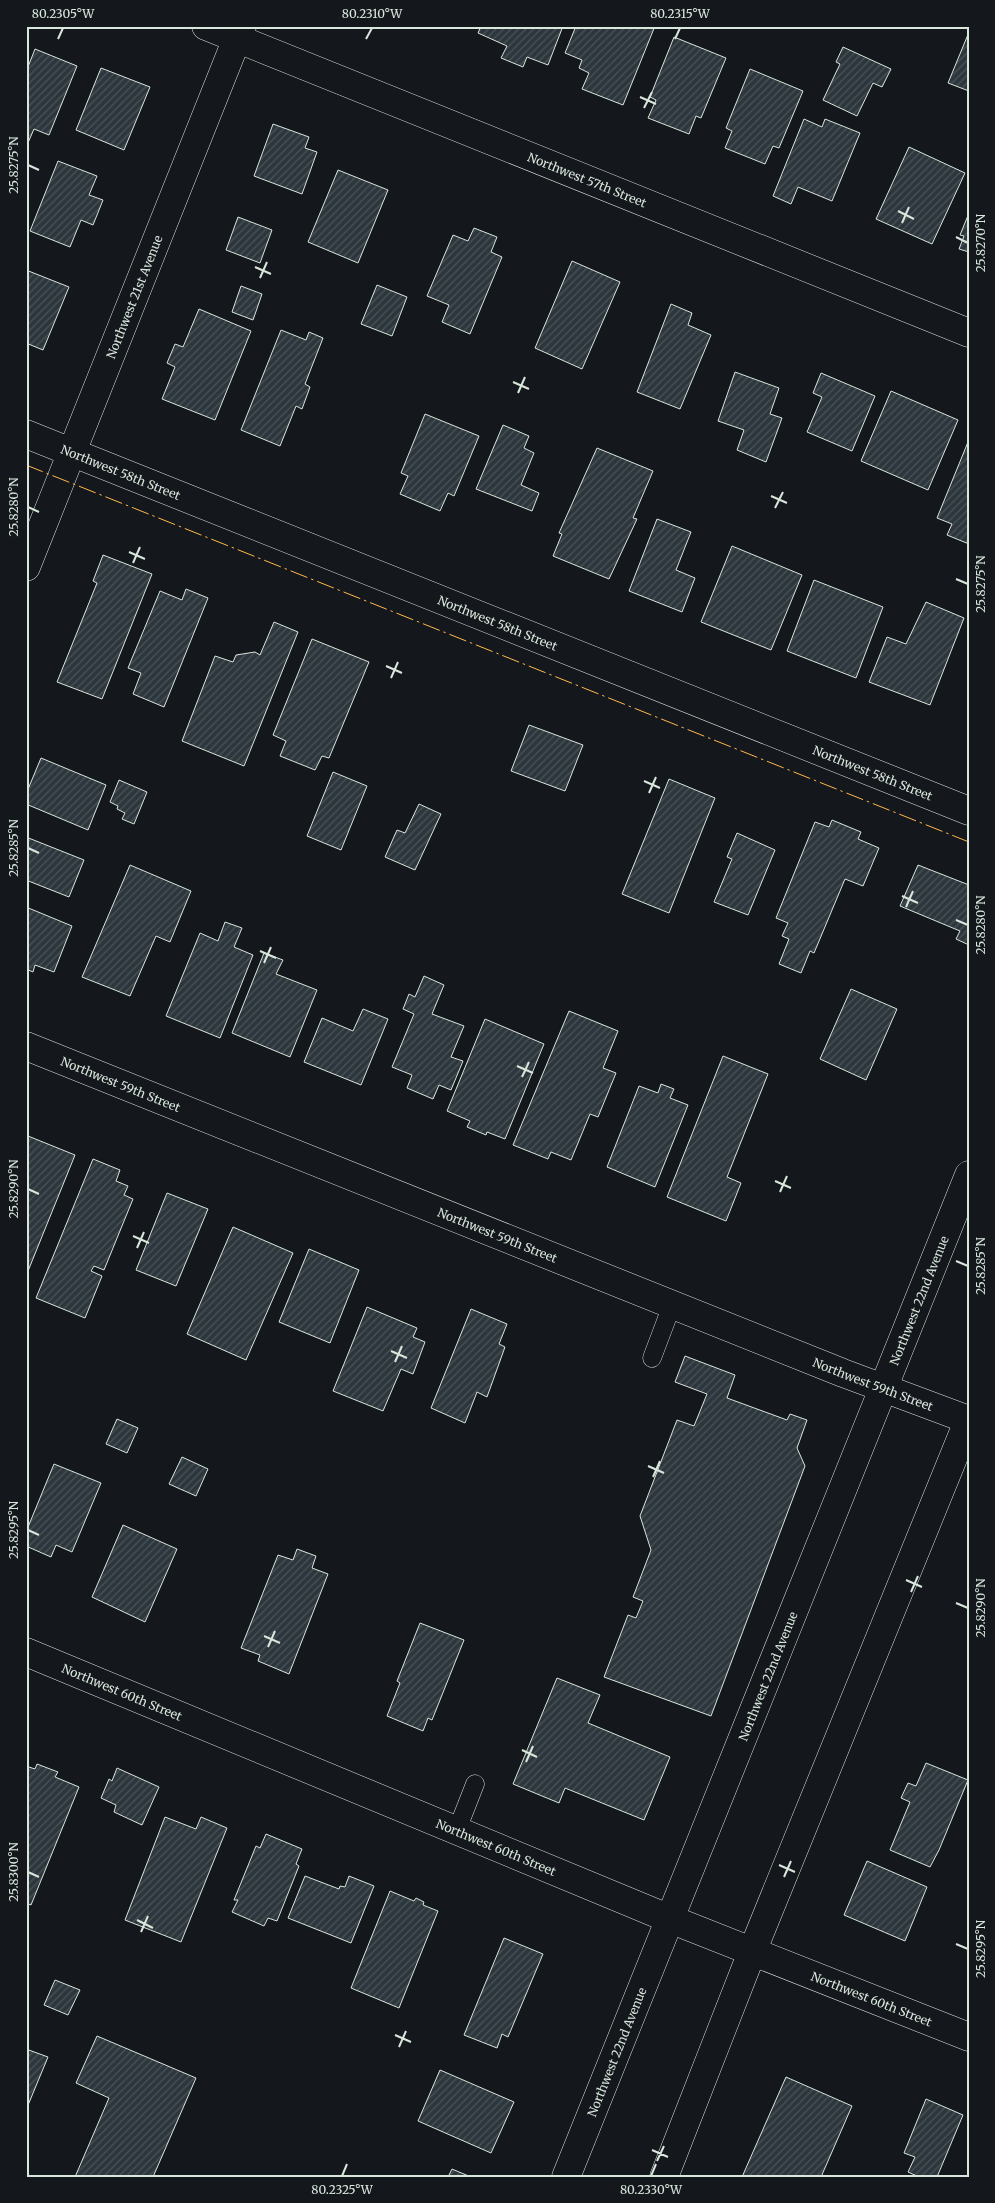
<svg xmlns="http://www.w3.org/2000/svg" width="995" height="2203" font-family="Merriweather,serif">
  <defs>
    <pattern id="building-hatch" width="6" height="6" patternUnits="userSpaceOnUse" patternTransform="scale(1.25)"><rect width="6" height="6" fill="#2c363c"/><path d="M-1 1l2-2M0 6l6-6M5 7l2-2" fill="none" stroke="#4a5358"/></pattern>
  </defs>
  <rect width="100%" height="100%" fill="#14181c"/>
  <g fill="url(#building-hatch)" stroke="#d8e6dc">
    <path d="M 481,26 L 563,26 L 548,65 L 527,57 L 523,67 L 501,58 L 507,46 L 478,33 Z"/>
    <path d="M 576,26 L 655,26 L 623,105 L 582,89 L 589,73 L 579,68 L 582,60 L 565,53 Z"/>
    <path d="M 969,32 L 969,91 L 948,83 Z"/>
    <path d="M 674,37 L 726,58 L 701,118 L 696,116 L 689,134 L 648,118 L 656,100 L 650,97 Z"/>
    <path d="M 843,47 L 891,69 L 882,87 L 873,83 L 857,116 L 823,100 L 840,64 L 836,62 Z"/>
    <path d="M 35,49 L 77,66 L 49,135 L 34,129 L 27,145 L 26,72 Z"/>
    <path d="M 101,68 L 150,87 L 124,150 L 76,130 Z"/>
    <path d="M 750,69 L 803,91 L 779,148 L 773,146 L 765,164 L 725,148 L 732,131 L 726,128 Z"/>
    <path d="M 804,119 L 822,127 L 825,119 L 860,133 L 832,201 L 798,187 L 791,204 L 773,196 Z"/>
    <path d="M 273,124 L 309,137 L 305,148 L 317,152 L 302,194 L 254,176 Z"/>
    <path d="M 909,147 L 965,173 L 932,244 L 876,219 Z"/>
    <path d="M 58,161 L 97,176 L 89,195 L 103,200 L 93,225 L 81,220 L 70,247 L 30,231 Z"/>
    <path d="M 338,170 L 388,190 L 358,263 L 308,242 Z"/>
    <path d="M 969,213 L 969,252 L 959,249 L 964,236 L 960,235 Z"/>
    <path d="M 238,217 L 272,230 L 260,263 L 226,250 Z"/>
    <path d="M 474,228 L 497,237 L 491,252 L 502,257 L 470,334 L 442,322 L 449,305 L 427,296 L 453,235 L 468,241 Z"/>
    <path d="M 572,261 L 620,282 L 582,369 L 535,348 Z"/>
    <path d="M 26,270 L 69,287 L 43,350 L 26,343 Z"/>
    <path d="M 377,285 L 407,297 L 392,336 L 361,324 Z"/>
    <path d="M 241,286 L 262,294 L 253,320 L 232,312 Z"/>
    <path d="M 671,304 L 692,313 L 688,325 L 711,335 L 680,409 L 637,392 Z"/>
    <path d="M 199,309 L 251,331 L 215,420 L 162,399 L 175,367 L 167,363 L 175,344 L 183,347 Z"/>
    <path d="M 281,330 L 306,340 L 309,332 L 323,338 L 305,384 L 310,387 L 302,409 L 296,406 L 280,446 L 241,430 Z"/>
    <path d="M 735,372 L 779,388 L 770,414 L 782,418 L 766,462 L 737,450 L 744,430 L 718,421 Z"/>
    <path d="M 821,373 L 875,396 L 852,451 L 807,432 L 822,397 L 813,393 Z"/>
    <path d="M 891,391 L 958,420 L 928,490 L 861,461 Z"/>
    <path d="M 425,414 L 479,436 L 454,496 L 448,493 L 440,511 L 400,494 L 408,476 L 401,473 Z"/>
    <path d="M 503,425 L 529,436 L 524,448 L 534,453 L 521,485 L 539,493 L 532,511 L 476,489 Z"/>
    <path d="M 968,442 L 969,442 L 969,544 L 947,535 L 952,524 L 937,518 Z"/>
    <path d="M 597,448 L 653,471 L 633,518 L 637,519 L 609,579 L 553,556 L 562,534 L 559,533 Z"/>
    <path d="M 657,519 L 691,532 L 676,570 L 695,578 L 682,612 L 629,591 Z"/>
    <path d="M 732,546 L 802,575 L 771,650 L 701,622 Z"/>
    <path d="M 103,555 L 152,574 L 102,699 L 57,682 L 97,583 L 93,581 Z"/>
    <path d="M 814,580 L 883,607 L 856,678 L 787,651 Z"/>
    <path d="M 186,589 L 208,598 L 164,707 L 133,694 L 141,673 L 128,668 L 160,591 L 182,600 Z"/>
    <path d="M 926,602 L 964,618 L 930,705 L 869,682 L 887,637 L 906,644 Z"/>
    <path d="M 274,622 L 298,632 L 244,766 L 182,741 L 215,656 L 233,662 L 236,655 L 255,652 L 260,655 Z"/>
    <path d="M 312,639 L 369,662 L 329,758 L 322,756 L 315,770 L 280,756 L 286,741 L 273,735 Z"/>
    <path d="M 529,725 L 583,745 L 565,791 L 511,771 Z"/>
    <path d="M 41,758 L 106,785 L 88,830 L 26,804 L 26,794 Z"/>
    <path d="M 333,772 L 367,786 L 341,850 L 307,836 Z"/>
    <path d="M 669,779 L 715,798 L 669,913 L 622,894 Z"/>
    <path d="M 119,780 L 147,792 L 134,824 L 122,819 L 125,813 L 117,809 L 118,806 L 110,802 Z"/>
    <path d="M 419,804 L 441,814 L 415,870 L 385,857 L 397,830 L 405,833 Z"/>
    <path d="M 832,820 L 861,832 L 858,839 L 879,848 L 863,886 L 845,879 L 814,953 L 810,951 L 801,973 L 779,964 L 789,939 L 782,936 L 788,923 L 776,918 L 815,822 L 829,827 Z"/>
    <path d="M 737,833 L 775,850 L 748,915 L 714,902 L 732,859 L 727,857 Z"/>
    <path d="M 26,837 L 84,860 L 69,897 L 26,880 Z"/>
    <path d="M 130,865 L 191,891 L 170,942 L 156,936 L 130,996 L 82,977 Z"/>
    <path d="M 918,865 L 969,885 L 969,945 L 956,939 L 960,931 L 900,906 Z"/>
    <path d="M 26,907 L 72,926 L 54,972 L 35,965 L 33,972 L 26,969 Z"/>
    <path d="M 225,922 L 242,928 L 234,947 L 253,955 L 220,1038 L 166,1016 L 200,933 L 218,941 Z"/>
    <path d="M 264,953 L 283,960 L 276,974 L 317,990 L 290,1057 L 232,1033 Z"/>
    <path d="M 424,976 L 444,985 L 432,1014 L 464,1026 L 451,1057 L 463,1061 L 451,1090 L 439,1085 L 433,1099 L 407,1088 L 412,1075 L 392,1067 L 414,1014 L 403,1009 L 409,994 L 415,997 Z"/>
    <path d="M 851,989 L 897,1009 L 866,1080 L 820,1059 Z"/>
    <path d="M 363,1009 L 388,1019 L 361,1085 L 304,1062 L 322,1018 L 353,1031 Z"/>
    <path d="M 569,1011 L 618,1031 L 603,1068 L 616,1073 L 598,1117 L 590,1114 L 571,1160 L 551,1152 L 548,1159 L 513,1145 Z"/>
    <path d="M 485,1019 L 544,1044 L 505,1139 L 487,1132 L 486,1135 L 467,1127 L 470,1121 L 447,1111 Z"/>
    <path d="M 723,1056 L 768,1074 L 727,1177 L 741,1183 L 726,1221 L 667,1197 Z"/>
    <path d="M 661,1084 L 674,1089 L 670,1098 L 688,1105 L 655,1187 L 607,1167 L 639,1086 L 658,1093 Z"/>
    <path d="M 28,1136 L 75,1155 L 26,1276 L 26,1139 Z"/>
    <path d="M 93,1159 L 120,1170 L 116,1181 L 128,1186 L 124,1195 L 133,1199 L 104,1270 L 94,1266 L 91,1271 L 102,1276 L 85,1318 L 36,1298 Z"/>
    <path d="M 167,1193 L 208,1209 L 176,1286 L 136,1270 Z"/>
    <path d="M 233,1227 L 293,1253 L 246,1360 L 187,1334 Z"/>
    <path d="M 309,1249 L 359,1270 L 330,1343 L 279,1322 Z"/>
    <path d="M 367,1307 L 417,1328 L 413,1337 L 425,1342 L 413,1374 L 401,1369 L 383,1411 L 333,1391 Z"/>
    <path d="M 471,1309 L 507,1324 L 499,1344 L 505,1347 L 487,1397 L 477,1392 L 465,1423 L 431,1408 Z"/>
    <path d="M 685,1356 L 735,1375 L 727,1398 L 787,1420 L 790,1414 L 807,1420 L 797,1448 L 805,1466 L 711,1716 L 604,1677 L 628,1615 L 636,1618 L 643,1601 L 633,1597 L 651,1550 L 640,1516 L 677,1420 L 694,1426 L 707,1394 L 675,1382 Z"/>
    <path d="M 117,1419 L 138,1428 L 127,1453 L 106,1444 Z"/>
    <path d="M 182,1457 L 208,1469 L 196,1496 L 169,1484 Z"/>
    <path d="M 54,1464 L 101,1483 L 72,1552 L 56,1545 L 51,1557 L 26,1546 L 26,1532 Z"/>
    <path d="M 123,1525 L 177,1549 L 145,1622 L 92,1597 Z"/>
    <path d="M 297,1549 L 316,1556 L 312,1568 L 328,1574 L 289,1674 L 258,1661 L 260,1655 L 241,1648 L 278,1555 L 293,1560 Z"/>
    <path d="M 420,1623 L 464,1640 L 432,1720 L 428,1718 L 423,1731 L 387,1716 L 400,1683 L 397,1681 Z"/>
    <path d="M 557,1678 L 600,1695 L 588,1723 L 670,1757 L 644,1820 L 565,1788 L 559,1803 L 513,1784 Z"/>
    <path d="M 926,1763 L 968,1780 L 939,1850 L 930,1867 L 890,1850 L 910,1802 L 901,1798 L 908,1783 L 916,1786 Z"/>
    <path d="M 37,1764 L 58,1772 L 55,1777 L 79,1787 L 31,1905 L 26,1903 L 26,1766 L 35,1769 Z"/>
    <path d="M 117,1768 L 159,1787 L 142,1825 L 114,1812 L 116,1805 L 101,1798 L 109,1779 L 112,1781 Z"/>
    <path d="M 165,1817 L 196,1829 L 201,1817 L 227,1828 L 181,1942 L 125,1920 Z"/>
    <path d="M 266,1834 L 302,1849 L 296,1864 L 299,1866 L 277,1921 L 268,1918 L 264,1926 L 232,1912 L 238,1900 L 234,1900 L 256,1846 L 260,1848 Z"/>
    <path d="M 867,1861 L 927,1887 L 905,1941 L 844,1915 Z"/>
    <path d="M 305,1876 L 339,1889 L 340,1886 L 345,1887 L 349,1876 L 374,1886 L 351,1943 L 288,1918 Z"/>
    <path d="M 390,1891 L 414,1901 L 416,1898 L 424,1902 L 423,1905 L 438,1911 L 399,2008 L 351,1988 Z"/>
    <path d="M 504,1938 L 543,1954 L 508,2037 L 502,2034 L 497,2048 L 464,2035 Z"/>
    <path d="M 55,1980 L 80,1990 L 68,2015 L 44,2005 Z"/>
    <path d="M 97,2036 L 196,2078 L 153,2177 L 75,2177 L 109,2098 L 76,2083 Z"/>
    <path d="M 26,2049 L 48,2057 L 26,2110 Z"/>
    <path d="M 440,2070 L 514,2102 L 491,2153 L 418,2121 Z"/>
    <path d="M 786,2077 L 852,2106 L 821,2177 L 742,2177 Z"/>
    <path d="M 926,2099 L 963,2115 L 937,2177 L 919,2177 L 908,2172 L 915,2157 L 904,2153 Z"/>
    <path d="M 452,2169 L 471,2177 L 448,2177 Z"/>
  </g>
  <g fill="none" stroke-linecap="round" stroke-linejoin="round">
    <g stroke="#d8e6dc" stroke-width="19">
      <g id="lane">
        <path d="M 652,1358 L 672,1305"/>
        <path d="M 457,1830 L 475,1784"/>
      </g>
    </g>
    <g stroke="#d8e6dc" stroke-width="29">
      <g id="street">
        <path id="s1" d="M 206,26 L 969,333"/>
        <path id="s2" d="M 26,434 L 969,811"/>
        <path id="s3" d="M 26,567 L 242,26"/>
        <path id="s4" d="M 26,1046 L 843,1373 L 969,1420"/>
        <path id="s5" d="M 26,1652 L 670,1919 L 969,2037"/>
      </g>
    </g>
    <g stroke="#d8e6dc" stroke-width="29">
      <g id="secondary">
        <path id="s6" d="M 566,2177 L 969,1175"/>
        <path d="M 664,2177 L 752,1952 L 969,1419"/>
      </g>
    </g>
    <use href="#lane" stroke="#14181c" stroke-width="18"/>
    <use href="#street" stroke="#14181c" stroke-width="28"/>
    <use href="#secondary" stroke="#14181c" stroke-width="28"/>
    <path stroke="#ffb74d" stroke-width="1" stroke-dasharray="18 4 2.5 4" stroke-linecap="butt" d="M 26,465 L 969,842"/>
  </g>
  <path fill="none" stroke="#d8e6dc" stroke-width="2" d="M 58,39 L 63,28M 366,39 L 372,28M 675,39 L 680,28M 640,97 L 656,104M 644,108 L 652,92M 28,165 L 39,170M 898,211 L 914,219M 902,223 L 909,207M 956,237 L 968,243M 255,267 L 271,274M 260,278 L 267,262M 513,382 L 529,389M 518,393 L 525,377M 771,496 L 787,503M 28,507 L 39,512M 775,508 L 783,492M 129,552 L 145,559M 133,563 L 140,547M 956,579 L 968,584M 386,666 L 402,673M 391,678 L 398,662M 644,781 L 660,788M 649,793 L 656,777M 28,848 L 39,853M 902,896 L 918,903M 906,907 L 913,891M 956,920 L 968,925M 260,951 L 276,958M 264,963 L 271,947M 517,1066 L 533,1073M 522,1077 L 529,1062M 775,1181 L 791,1188M 28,1189 L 39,1194M 780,1192 L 787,1176M 133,1236 L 149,1243M 137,1248 L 144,1232M 956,1261 L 968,1266M 391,1351 L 407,1358M 395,1362 L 402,1346M 648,1466 L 664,1473M 653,1477 L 660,1461M 28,1530 L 39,1535M 906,1580 L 922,1587M 911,1592 L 918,1576M 956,1603 L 968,1608M 264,1636 L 280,1643M 268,1647 L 275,1631M 522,1750 L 537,1757M 526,1762 L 533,1746M 779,1865 L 795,1872M 28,1872 L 39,1877M 784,1877 L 791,1861M 137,1920 L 153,1928M 141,1932 L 148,1916M 956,1944 L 968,1949M 395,2035 L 411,2042M 399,2047 L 406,2031M 652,2150 L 668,2157M 657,2161 L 664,2146M 342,2176 L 347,2164M 651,2176 L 656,2164"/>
  <g text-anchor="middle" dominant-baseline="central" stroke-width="4" stroke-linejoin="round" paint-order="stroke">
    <g font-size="12" fill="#d8e6dc" stroke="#14181c">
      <text stroke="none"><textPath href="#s1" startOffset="411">Northwest 57th Street</textPath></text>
      <text stroke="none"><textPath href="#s3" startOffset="291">Northwest 21st Avenue</textPath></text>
      <text stroke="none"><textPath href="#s2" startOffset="102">Northwest 58th Street</textPath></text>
      <text stroke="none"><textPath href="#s2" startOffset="508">Northwest 58th Street</textPath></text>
      <text stroke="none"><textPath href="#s2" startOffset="912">Northwest 58th Street</textPath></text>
      <text stroke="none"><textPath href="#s4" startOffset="102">Northwest 59th Street</textPath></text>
      <text stroke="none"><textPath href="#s4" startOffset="508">Northwest 59th Street</textPath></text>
      <text stroke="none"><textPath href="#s6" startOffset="945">Northwest 22nd Avenue</textPath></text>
      <text stroke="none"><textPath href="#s4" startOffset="912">Northwest 59th Street</textPath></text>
      <text stroke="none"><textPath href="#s6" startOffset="540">Northwest 22nd Avenue</textPath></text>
      <text stroke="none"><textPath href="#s5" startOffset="104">Northwest 60th Street</textPath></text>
      <text stroke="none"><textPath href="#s5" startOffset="509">Northwest 60th Street</textPath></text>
      <text stroke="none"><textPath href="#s5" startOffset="914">Northwest 60th Street</textPath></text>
      <text stroke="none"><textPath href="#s6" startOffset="135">Northwest 22nd Avenue</textPath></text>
    </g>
  </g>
  <rect width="995" height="2203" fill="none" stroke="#14181c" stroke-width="55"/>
  <rect x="28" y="28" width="940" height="2148" fill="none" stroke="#d8e6dc" stroke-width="2"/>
  <g font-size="12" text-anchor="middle" fill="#d8e6dc">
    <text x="63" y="18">80.2305°W</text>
    <text x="372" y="18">80.2310°W</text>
    <text x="680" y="18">80.2315°W</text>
    <text transform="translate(14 165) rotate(-90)" y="4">25.8275°N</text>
    <text transform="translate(981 243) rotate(-90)" y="4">25.8270°N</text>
    <text transform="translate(14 507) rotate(-90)" y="4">25.8280°N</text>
    <text transform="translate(981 584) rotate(-90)" y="4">25.8275°N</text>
    <text transform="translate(14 848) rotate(-90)" y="4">25.8285°N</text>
    <text transform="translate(981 925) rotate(-90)" y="4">25.8280°N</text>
    <text transform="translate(14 1189) rotate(-90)" y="4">25.8290°N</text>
    <text transform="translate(981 1266) rotate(-90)" y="4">25.8285°N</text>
    <text transform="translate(14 1530) rotate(-90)" y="4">25.8295°N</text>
    <text transform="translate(981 1608) rotate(-90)" y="4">25.8290°N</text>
    <text transform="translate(14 1872) rotate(-90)" y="4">25.8300°N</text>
    <text transform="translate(981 1949) rotate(-90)" y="4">25.8295°N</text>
    <text x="342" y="2194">80.2325°W</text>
    <text x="651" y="2194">80.2330°W</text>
  </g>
</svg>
